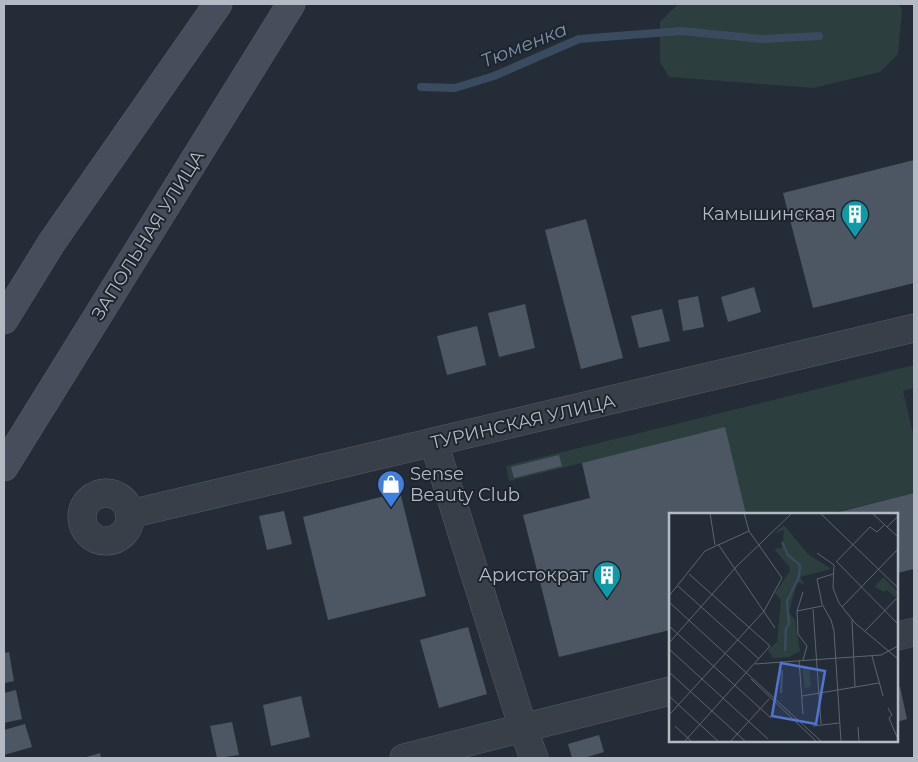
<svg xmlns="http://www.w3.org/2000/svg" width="918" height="762" font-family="Montserrat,sans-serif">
  <rect width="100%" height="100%" fill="#242d37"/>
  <g fill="#2c3e3e">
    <path d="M 678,4 L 899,4 L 902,10 L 898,54 L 880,72 L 813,88 L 669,77 L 660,62 L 660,22 Z"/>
    <path d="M 914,365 L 914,388 L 903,391 L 914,438 L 914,493 L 828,514 L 670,514 L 670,553 L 608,569 L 582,463 L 509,481 L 506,466 Z"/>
  </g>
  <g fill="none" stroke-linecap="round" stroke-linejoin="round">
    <path stroke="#3b4b5f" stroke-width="8" d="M 421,87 L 455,88 L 494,76 L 579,39 L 681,31 L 762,39 L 819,36"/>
  </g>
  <g fill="#4d5763">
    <path d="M 914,160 L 914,283 L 813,308 L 783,193 Z"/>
    <path d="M 586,219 L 623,358 L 581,369 L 545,230 Z"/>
    <path d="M 754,287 L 761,312 L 728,322 L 721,297 Z"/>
    <path d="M 698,296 L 704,327 L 683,331 L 678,300 Z"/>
    <path d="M 525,304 L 535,348 L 499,357 L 488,313 Z"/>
    <path d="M 662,309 L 670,341 L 639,348 L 631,316 Z"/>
    <path d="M 477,326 L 486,365 L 447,375 L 437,336 Z"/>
    <path d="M 725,427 L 746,514 L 670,514 L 670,630 L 559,657 L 523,515 L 590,498 L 582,463 Z"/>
    <path d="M 559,455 L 562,466 L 514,478 L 511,467 Z"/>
    <path d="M 400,492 L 426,596 L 328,620 L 303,517 Z"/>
    <path d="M 914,493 L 914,569 L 897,573 L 897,514 L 831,514 Z"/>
    <path d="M 284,511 L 292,544 L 267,550 L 259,516 Z"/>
    <path d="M 468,627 L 487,694 L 439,708 L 420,640 Z"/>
    <path d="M 9,652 L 14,681 L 4,683 L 4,653 Z"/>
    <path d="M 897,687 L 900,687 L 907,719 L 897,722 Z"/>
    <path d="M 16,690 L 22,719 L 4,723 L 4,693 Z"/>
    <path d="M 301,696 L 310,737 L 271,746 L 263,705 Z"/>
    <path d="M 232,722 L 239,755 L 217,758 L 210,726 Z"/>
    <path d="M 25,724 L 32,747 L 4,755 L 4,730 Z"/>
    <path d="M 599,735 L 604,752 L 584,758 L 572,758 L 568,744 Z"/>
    <path d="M 100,753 L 101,758 L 83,758 Z"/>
  </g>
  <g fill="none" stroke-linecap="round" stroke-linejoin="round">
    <g stroke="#565d66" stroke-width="29">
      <g id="street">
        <path d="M 434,443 L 523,728 L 534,758"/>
        <circle cx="106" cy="517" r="24"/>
        <path d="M 130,514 L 914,328"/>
        <path d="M 897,636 L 914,632"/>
        <path d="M 404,758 L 670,691"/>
      </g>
    </g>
    <g stroke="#565d66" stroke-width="29">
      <g id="secondary">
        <path d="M 4,320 L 52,242 L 218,4"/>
        <path d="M 4,467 L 291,4"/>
      </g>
    </g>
    <use href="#street" stroke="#383f48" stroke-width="28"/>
    <use href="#secondary" stroke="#464e5b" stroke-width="28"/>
  </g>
  <defs>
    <g id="building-pin" transform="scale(1.4375)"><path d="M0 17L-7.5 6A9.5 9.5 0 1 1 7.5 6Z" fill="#0f9aa8" stroke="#1d242d"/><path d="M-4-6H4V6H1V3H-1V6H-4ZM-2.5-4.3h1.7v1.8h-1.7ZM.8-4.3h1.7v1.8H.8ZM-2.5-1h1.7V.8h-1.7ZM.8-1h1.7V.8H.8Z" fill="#fff"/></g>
    <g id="shop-pin" transform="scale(1.4375)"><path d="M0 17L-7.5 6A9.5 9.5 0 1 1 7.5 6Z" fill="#3f7fe0" stroke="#1d242d"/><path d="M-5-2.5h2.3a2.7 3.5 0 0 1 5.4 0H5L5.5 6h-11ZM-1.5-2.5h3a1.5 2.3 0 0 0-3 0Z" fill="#fff"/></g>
  </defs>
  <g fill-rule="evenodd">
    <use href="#building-pin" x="855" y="214"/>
    <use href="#shop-pin" x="391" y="484"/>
    <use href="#building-pin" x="607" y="575"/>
  </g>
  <g text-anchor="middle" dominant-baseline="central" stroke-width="4" stroke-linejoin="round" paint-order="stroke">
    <g font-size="18" fill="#b3bac4" stroke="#1d242d" text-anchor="end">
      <text x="836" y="214">Камышинская</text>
      <text x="410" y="474" text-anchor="start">Sense<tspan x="410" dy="21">Beauty Club</tspan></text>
      <text x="588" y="575">Аристократ</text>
    </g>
    <g font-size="18" fill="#b3bac4" stroke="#1d242d">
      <text transform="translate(148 235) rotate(-58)">ЗАПОЛЬНАЯ УЛИЦА</text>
      <text transform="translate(523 422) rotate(-13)">ТУРИНСКАЯ УЛИЦА</text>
    </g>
    <g font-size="19" font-style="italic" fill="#7d91a9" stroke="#1d242d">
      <text transform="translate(524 45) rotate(-22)">Тюменка</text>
    </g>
  </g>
  <g transform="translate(669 513)">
    <rect width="229" height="229" fill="#242d37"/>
    <path d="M 115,12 L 139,41 L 162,56 L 131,64 L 136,72 L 128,69 L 120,99 L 126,107 L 131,138 L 120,144 L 104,145 L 99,137 L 108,129 L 112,87 L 106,80 L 121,58 L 120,53 L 105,36 L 113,35 L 115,17 L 106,20 ZM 214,64 L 229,79 L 226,84 L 218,77 L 215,79 L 206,74 ZM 133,151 L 135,155 L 140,155 L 142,174 L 135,175 L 136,179 Z" fill="#2c3e3e"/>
    <path fill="none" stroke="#3b4b5f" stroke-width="2.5" d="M 113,29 L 119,42 L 131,52 L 130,64 L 118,88 L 120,111 L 117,115 L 116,138M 112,180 L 113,157"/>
    <path fill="none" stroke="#5d656f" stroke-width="1" d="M 41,0 L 46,32M 151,0 L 229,75M 203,0 L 229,24M 218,14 L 229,3M 49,31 L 106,115M 148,40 L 165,52M 167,49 L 201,14 L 208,19 L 215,12M 168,49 L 229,111M 165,52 L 164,75 L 170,90 L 186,110 L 229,146M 164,61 L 148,66 L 153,91 L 162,107 L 165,118 L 172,229M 9,73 L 90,146M 134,79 L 128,98 L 129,121 L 138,133 L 134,147M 0,83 L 36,38 L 80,18M 0,89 L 153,229M 173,94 L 229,36M 144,96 L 152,211M 128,98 L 153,93M 183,107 L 186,174M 0,113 L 102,205M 196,118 L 229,84M 0,130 L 68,53 L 123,0M 0,136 L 99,226M 203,143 L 214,183M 130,147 L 134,201M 86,151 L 212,142 L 229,133M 0,159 L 77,229M 82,166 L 148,229M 0,183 L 50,229M 133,183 L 210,170M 219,195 L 223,202 L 220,205 L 228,224M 0,202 L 95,98 L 113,65 L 80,18 L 75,0M 6,213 L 23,229M 144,213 L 170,210M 189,214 L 190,229M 15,229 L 101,133 L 20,61M 61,229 L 100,186"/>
    <path fill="#5274d1" fill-opacity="0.15" stroke="#5274d1" stroke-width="2.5" d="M 112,150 L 156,158 L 147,211 L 103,203 Z"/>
    <rect width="229" height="229" fill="none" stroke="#b3bac4" stroke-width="2.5"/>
  </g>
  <rect width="918" height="762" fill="none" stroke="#b3bac4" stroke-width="10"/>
</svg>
